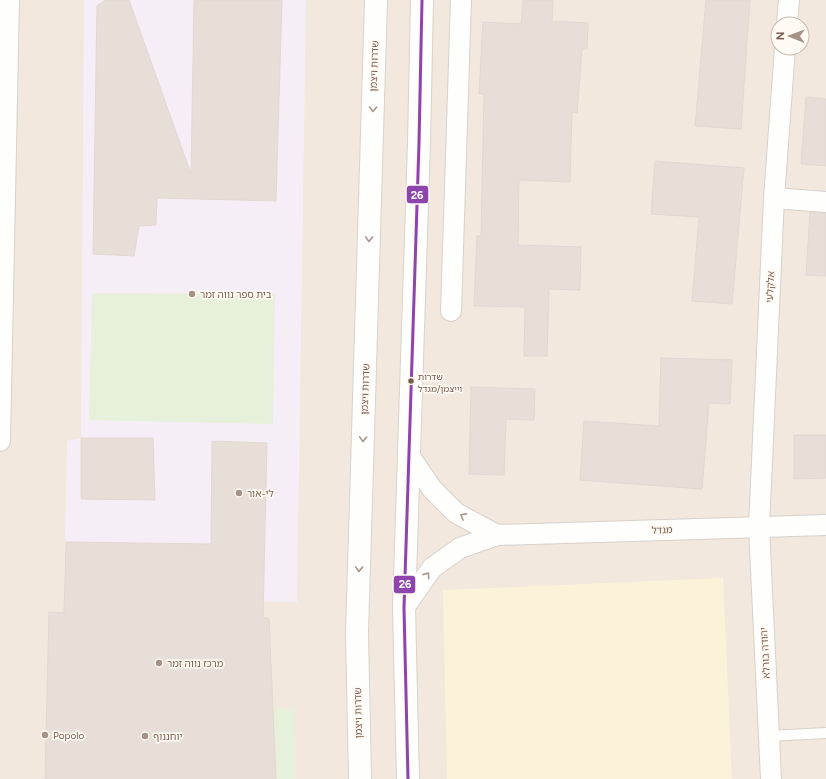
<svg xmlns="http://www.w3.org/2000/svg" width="826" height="779" font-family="Figtree,'Noto Sans Hebrew',sans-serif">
  <rect width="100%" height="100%" fill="#f9f5f0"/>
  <path fill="#f2e8de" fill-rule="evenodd" d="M 0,0 L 826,0 L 826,779 L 0,779 ZM 778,24 L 802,24 L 802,48 L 778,48 Z"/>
  <path fill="#f6eef6" d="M 84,0 L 306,0 L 297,602 L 64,598 L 67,441 L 81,438 Z"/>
  <g fill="#e7f0db">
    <path d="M 92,293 L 275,294 L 273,424 L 89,420 Z"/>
    <path d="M 274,708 L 294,709 L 295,779 L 277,779 Z"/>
  </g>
  <path fill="#fbf2d9" d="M 723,578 L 732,779 L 447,779 L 443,590 Z"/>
  <g fill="#e6ded7" stroke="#e2d8d2">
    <path d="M 105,0 L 129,0 L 191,174 L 194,0 L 282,0 L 276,201 L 157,198 L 156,225 L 139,226 L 134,256 L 93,254 L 97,6 Z"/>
    <path d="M 523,0 L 553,0 L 552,21 L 588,23 L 587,49 L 582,49 L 577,113 L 572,112 L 570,182 L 519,180 L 518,245 L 581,247 L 580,290 L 549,289 L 547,356 L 524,356 L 525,307 L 474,306 L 477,236 L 481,236 L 484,94 L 479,94 L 483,22 L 521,24 Z"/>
    <path d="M 706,0 L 750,0 L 741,129 L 695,126 Z"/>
    <path d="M 806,97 L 826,99 L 826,166 L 801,164 Z"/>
    <path d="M 655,161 L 744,168 L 732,304 L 692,301 L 699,217 L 651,214 Z"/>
    <path d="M 810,212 L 826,213 L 826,276 L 806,275 Z"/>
    <path d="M 661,358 L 732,360 L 730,404 L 709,403 L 702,489 L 580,480 L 584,421 L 659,426 Z"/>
    <path d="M 471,387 L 535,389 L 534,420 L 506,419 L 504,475 L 469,474 Z"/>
    <path d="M 794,435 L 826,435 L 826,478 L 794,479 Z"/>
    <path d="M 81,438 L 153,438 L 155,500 L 81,499 Z"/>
    <path d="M 212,441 L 267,443 L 263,618 L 269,618 L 276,779 L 45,779 L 49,612 L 64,613 L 66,542 L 211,544 Z"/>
  </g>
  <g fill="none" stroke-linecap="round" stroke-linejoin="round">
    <g stroke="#d7d1cb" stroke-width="12">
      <path id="lane" d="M 769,736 L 826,733"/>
    </g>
    <g stroke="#d7d1cb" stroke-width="22">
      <g id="street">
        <path d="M 787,24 L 789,0"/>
        <path d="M 774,198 L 826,202"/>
        <path d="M 451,311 L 461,0"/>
        <path d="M 0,441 L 9,0"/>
        <path d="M 409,455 L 432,489 L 456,513 L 497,535"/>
        <path d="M 404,608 L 432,568 L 460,548 L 497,535 L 826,525"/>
        <path d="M 771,779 L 759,527 L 774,198 L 785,48"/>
      </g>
    </g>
    <g stroke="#d9d2cb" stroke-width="24">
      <g id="secondary">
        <path d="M 360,779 L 357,633 L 376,0"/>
        <path d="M 408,779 L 404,608 L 419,143 L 422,0"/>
      </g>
    </g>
    <use href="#lane" stroke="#fefefd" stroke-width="10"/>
    <use href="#street" stroke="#fefefd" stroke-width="20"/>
    <use href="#secondary" stroke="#fefefd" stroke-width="22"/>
    <g stroke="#fffaf3" stroke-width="6">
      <path id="bus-1" d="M 408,779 L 404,608 L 419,143 L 422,0"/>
    </g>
    <use href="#bus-1" stroke="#8e44ad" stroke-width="3"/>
  </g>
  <defs><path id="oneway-chevron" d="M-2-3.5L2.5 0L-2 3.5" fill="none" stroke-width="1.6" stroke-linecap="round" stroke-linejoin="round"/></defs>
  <g stroke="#a8958b">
    <use href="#oneway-chevron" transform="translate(373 109) rotate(92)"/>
    <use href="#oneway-chevron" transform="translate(369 239) rotate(92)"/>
    <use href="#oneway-chevron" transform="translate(363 439) rotate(92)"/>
    <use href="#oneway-chevron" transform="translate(463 516) rotate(-151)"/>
    <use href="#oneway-chevron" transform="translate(359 569) rotate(92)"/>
    <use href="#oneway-chevron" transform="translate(427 575) rotate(-55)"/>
  </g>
  <g fill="#a69286" stroke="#fffaf3" stroke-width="1.5">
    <circle cx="192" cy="294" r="4"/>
    <circle cx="239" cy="493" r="4"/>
    <circle cx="159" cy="663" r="4"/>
    <circle cx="45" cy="735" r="4"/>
    <circle cx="145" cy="736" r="4"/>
  </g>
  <circle fill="#7a5c4d" stroke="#fffaf3" stroke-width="1.5" cx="411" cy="381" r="3.5"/>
  <g text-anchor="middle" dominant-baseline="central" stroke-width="3.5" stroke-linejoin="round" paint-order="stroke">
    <g font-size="9" fill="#7a5c4d" stroke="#fffaf3" text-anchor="start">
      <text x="418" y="376">שדרות<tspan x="418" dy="12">וייצמן/מגדל</tspan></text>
    </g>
    <g font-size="10" fill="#7a5c4d" stroke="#fffaf3">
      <text transform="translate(374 66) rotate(-88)">שדרות ויצמן</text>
      <text transform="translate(770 287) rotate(-87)">אלקלעי</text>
      <text transform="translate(365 389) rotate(-88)">שדרות ויצמן</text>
      <text transform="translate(662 530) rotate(-2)">מגדל</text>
      <text transform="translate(765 653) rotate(-93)">יהודה בורלא</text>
      <text transform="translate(358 713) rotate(-91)">שדרות ויצמן</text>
    </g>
    <g font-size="10" fill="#7a5c4d" stroke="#fffaf3" text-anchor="start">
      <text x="200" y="294">בית ספר נווה זמר</text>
      <text x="247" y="493">לי-אור</text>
      <text x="167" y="663">מרכז נווה זמר</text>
      <text x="53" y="735">Popolo</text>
      <text x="153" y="736">יוחננוף</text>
    </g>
  </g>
  <g stroke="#fffaf3" stroke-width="1.5">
    <rect x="406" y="185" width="23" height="19" rx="4" fill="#8e44ad"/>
    <rect x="393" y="575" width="23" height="19" rx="4" fill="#8e44ad"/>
  </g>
  <g font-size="11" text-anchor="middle" font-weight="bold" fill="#fff">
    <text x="417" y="199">26</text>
    <text x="405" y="588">26</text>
  </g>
  <g transform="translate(790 36) rotate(271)"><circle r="19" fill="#fffaf3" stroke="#cabbb1"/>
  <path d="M0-3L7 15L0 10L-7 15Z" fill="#a69286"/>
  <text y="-6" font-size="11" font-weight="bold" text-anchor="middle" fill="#7a5c4d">N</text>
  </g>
</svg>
